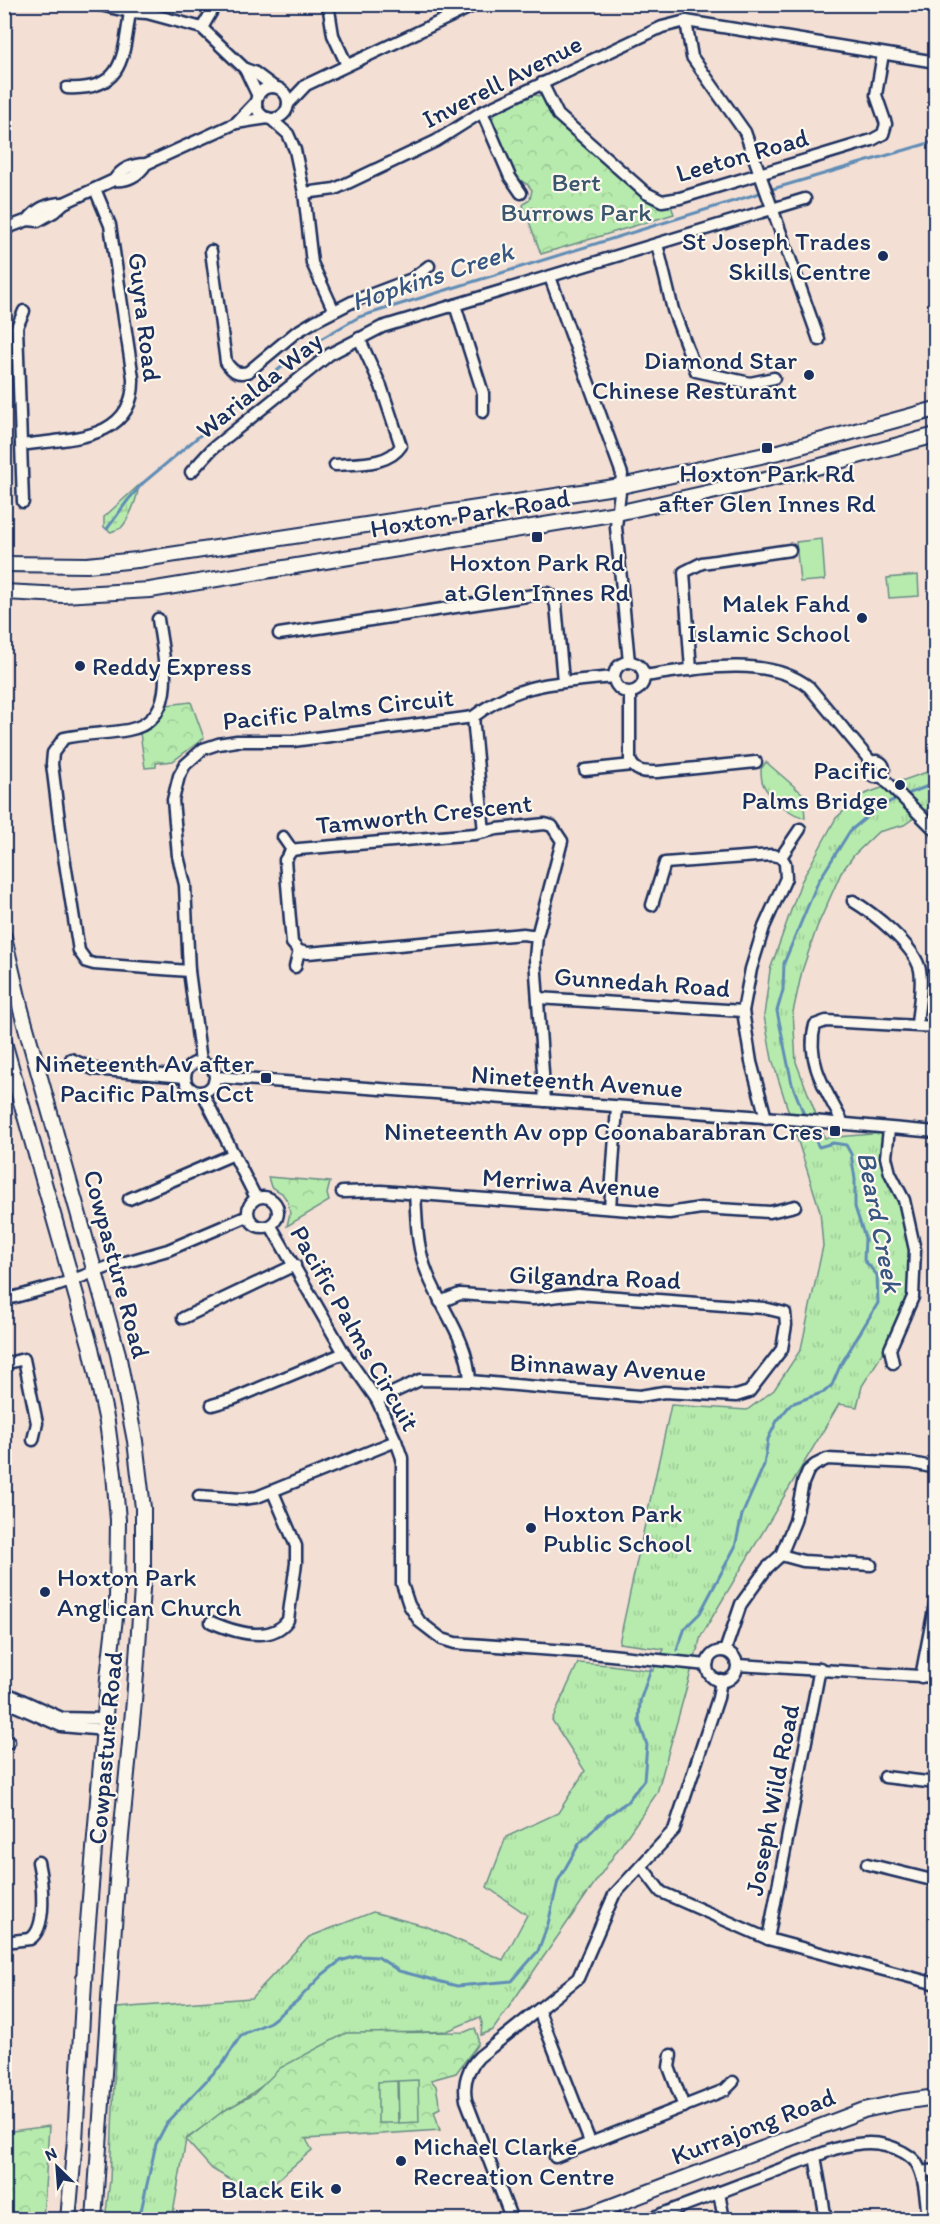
<svg xmlns="http://www.w3.org/2000/svg" width="940" height="2224" font-family="Itim,sans-serif">
  <defs>
    <pattern id="grass-tufts" width="24" height="20" patternUnits="userSpaceOnUse" patternTransform="scale(1.5)"><rect width="24" height="20" fill="#b7ebad"/><path d="M3 7l-1-3M5 7V3M7 7l1-3M15 17l-1-3M17 17v-4M19 17l1-3" fill="none" stroke="#9dca97"/></pattern>
    <pattern id="forest-crowns" width="20" height="18" patternUnits="userSpaceOnUse" patternTransform="scale(1.5)"><rect width="20" height="18" fill="#b7ebad"/><path d="M2 6a3 3 0 1 1 6 0M12 15a3 3 0 1 1 6 0" fill="none" stroke="#9dca97"/></pattern>
    <pattern id="wetland-marsh" width="20" height="14" patternUnits="userSpaceOnUse" patternTransform="scale(1.5)"><rect width="20" height="14" fill="#b7ebad"/><path d="M1 5h8M5 5V1M11 12h8M15 12V8" fill="none" stroke="#9dca97"/></pattern>
  </defs>
  <rect width="100%" height="100%" fill="#f3dfd4"/>
  <filter id="ink" filterUnits="userSpaceOnUse"><feTurbulence type="fractalNoise" baseFrequency=".0167" numOctaves="2"/><feDisplacementMap in="SourceGraphic" scale="12" xChannelSelector="R" yChannelSelector="G"/><feConvolveMatrix kernelMatrix="1 2 1 2 8 2 1 2 1" color-interpolation-filters="sRGB"/></filter>
  <g filter="url(#ink)">
    <g fill="url(#grass-tufts)" stroke="#698d86" stroke-width="1.5">
      <path d="M 766,762 L 803,794 L 805,818 C 791,815 768,797 763,784 C 761,780 761,774 761,769 Z"/>
      <path d="M 935,769 L 935,803 L 904,825 L 878,832 L 854,855 L 841,873 L 817,927 L 802,971 L 793,1012 L 796,1062 L 825,1138 L 884,1133 L 891,1151 L 892,1166 L 911,1213 L 914,1287 L 893,1337 L 862,1386 L 857,1407 L 839,1404 L 701,1636 L 657,1793 L 493,2030 L 481,2035 L 482,2023 L 480,2017 L 447,2031 L 371,2035 L 265,2084 L 186,2139 L 172,2219 L 105,2220 L 110,2180 L 117,2008 L 251,1998 L 309,1937 L 373,1912 L 428,1927 L 503,1960 L 527,1915 L 487,1887 L 506,1837 L 558,1813 L 585,1771 L 552,1720 L 578,1663 L 610,1665 L 653,1671 L 664,1649 L 619,1643 L 671,1405 L 747,1410 L 774,1390 L 801,1349 L 823,1246 L 820,1211 L 772,1059 L 764,1016 L 770,970 L 801,882 L 836,818 L 862,795 Z"/>
    </g>
    <g fill="url(#forest-crowns)" stroke="#698d86" stroke-width="1.5">
      <path d="M 531,94 L 543,97 L 556,120 L 642,198 L 658,205 L 671,206 L 674,214 L 541,254 L 523,205 L 530,199 L 532,190 L 528,185 L 514,176 L 491,123 L 495,111 Z"/>
      <path d="M 191,702 L 204,738 L 173,761 L 156,763 L 156,767 L 145,768 L 140,733 L 154,724 L 167,705 Z"/>
      <path d="M 268,1177 L 330,1182 L 327,1194 L 329,1201 L 287,1226 L 290,1213 L 288,1202 L 282,1193 L 271,1187 Z"/>
      <path d="M 472,2029 L 475,2029 L 478,2036 L 478,2044 L 456,2073 L 431,2080 L 436,2086 L 440,2108 L 434,2111 L 440,2130 L 306,2139 L 312,2150 L 258,2196 L 212,2169 L 186,2140 L 222,2112 L 254,2094 L 280,2068 L 346,2033 L 465,2032 Z"/>
      <path d="M 49,2126 L 43,2219 L 5,2219 L 5,2132 Z"/>
    </g>
    <path fill="url(#wetland-marsh)" stroke="#698d86" stroke-width="1.5" d="M 138,486 C 139,496 128,521 121,528 C 118,530 114,530 111,532 L 104,527 L 104,517 Z"/>
    <g fill="#b7ebad" stroke="#698d86" stroke-width="1.5">
      <path d="M 822,539 L 825,580 L 800,582 L 796,542 Z"/>
      <path d="M 918,575 L 919,596 L 889,598 L 887,578 Z"/>
      <path d="M 418,2080 L 419,2122 L 399,2123 L 398,2081 Z"/>
      <path d="M 397,2081 L 398,2123 L 378,2123 L 378,2082 Z"/>
    </g>
    <g fill="none" stroke-linecap="round" stroke-linejoin="round">
      <g stroke="#618db6" stroke-width="3">
        <path d="M 769,190 L 936,141"/>
        <path d="M 107,529 L 128,500 L 143,483 L 290,360 L 310,345 L 359,317 L 763,192"/>
        <path d="M 910,793 L 936,783"/>
        <path d="M 803,1112 L 792,1084 L 777,1011 L 783,990 L 784,963 L 818,882 L 850,831 L 875,810 L 895,799"/>
        <path d="M 677,1650 L 685,1628 L 700,1613 L 735,1547 L 742,1515 L 764,1465 L 768,1439 L 777,1421 L 791,1404 L 824,1392 L 832,1385 L 840,1366 L 878,1303 L 877,1275 L 864,1260 L 865,1238 L 855,1207 L 855,1179 L 851,1154 L 846,1145 L 833,1143 L 819,1147 L 807,1126"/>
        <path d="M 139,2220 L 156,2144 L 168,2121 L 224,2062 L 241,2035 L 270,2022 L 297,2001 L 322,1975 L 340,1961 L 358,1956 L 378,1957 L 399,1971 L 457,1986 L 512,1981 L 538,1951 L 548,1924 L 558,1881 L 579,1844 L 607,1816 L 627,1802 L 644,1780 L 647,1745 L 639,1722 L 640,1701 L 651,1669"/>
      </g>
      <g stroke="#1b2f5e" stroke-width="15">
        <g id="minor">
          <path d="M 96,4 L 130,12 L 147,13 L 202,28 L 245,69 L 254,72 L 274,87"/>
          <path d="M 329,10 L 333,35 L 347,65"/>
          <path d="M 686,21 L 692,57 L 745,132 L 819,340"/>
          <path d="M 202,28 L 216,4"/>
          <path d="M 245,69 L 258,96"/>
          <path d="M 542,83 L 558,115 L 646,193 L 662,201 L 680,198 L 872,140 L 883,134 L 886,124 L 876,95 L 883,54"/>
          <circle cx="272" cy="103" r="16"/>
          <path d="M 67,88 C 124,91 123,57 130,12"/>
          <path d="M 288,104 L 306,85 L 477,4"/>
          <path d="M 482,112 L 510,177 L 521,193"/>
          <path d="M 271,119 L 288,134 L 295,150 L 304,193 L 312,263 L 334,311"/>
          <path d="M 236,123 L 268,118"/>
          <path d="M 114,180 C 127,182 139,175 146,164"/>
          <path d="M 304,193 L 335,189 L 436,141 L 482,112 L 662,27 L 686,21 L 936,62"/>
          <path d="M 28,220 C 37,208 50,203 64,203"/>
          <path d="M 4,229 L 28,220 L 38,221 L 54,212 L 64,203 L 114,180 C 121,169 133,164 146,164 L 236,123 L 256,102"/>
          <path d="M 657,244 L 673,310 L 696,371 L 750,383 L 774,378"/>
          <path d="M 211,251 L 226,362 C 232,371 237,375 248,372 L 295,333 L 315,321 L 354,301 L 412,279 L 429,266"/>
          <path d="M 550,277 L 622,474 L 616,527 L 629,662"/>
          <path d="M 455,305 L 483,393 L 483,412"/>
          <path d="M 21,445 C 68,438 135,442 133,378 L 110,225 L 95,189"/>
          <path d="M 335,465 C 357,463 388,466 401,446 L 381,386 L 359,338"/>
          <path d="M 191,472 L 212,449 L 330,354 L 382,327 L 805,199"/>
          <path d="M 23,502 L 17,327 L 24,311"/>
          <path d="M 158,619 C 163,656 181,720 128,730 C 107,734 85,733 64,738 L 53,753 L 52,764 L 62,844 L 79,951 L 87,962 L 94,964 L 189,971"/>
          <path d="M 279,634 L 547,593 L 552,596 L 556,605 L 563,681"/>
          <circle cx="629" cy="677" r="15"/>
          <path d="M 691,670 L 684,572 L 702,563 L 790,550"/>
          <path d="M 644,676 C 693,669 768,654 809,687 L 872,763"/>
          <path d="M 630,693 L 630,760 C 635,773 645,772 657,772 L 756,762"/>
          <path d="M 473,717 L 484,832"/>
          <circle cx="876" cy="769" r="8"/>
          <path d="M 585,770 L 632,765"/>
          <path d="M 881,776 L 936,831"/>
          <path d="M 283,837 L 292,850"/>
          <path d="M 781,857 L 800,829"/>
          <path d="M 853,901 C 873,913 915,946 920,970 C 923,986 918,1008 917,1025"/>
          <path d="M 652,905 L 665,863 L 772,855 L 781,857 L 785,863 L 786,878 L 764,927 L 751,969 L 743,1011 L 751,1062 L 766,1118"/>
          <path d="M 537,936 L 523,934 L 308,953 L 299,951 L 292,943 L 285,860 L 292,850 L 299,849 L 475,834 L 497,829 L 545,824 L 552,826 L 562,841 L 537,936 L 535,959 L 545,1101"/>
          <path d="M 295,967 L 299,951"/>
          <path d="M 538,998 L 743,1011"/>
          <path d="M 71,1059 L 93,1069 L 185,1077"/>
          <path d="M 201,1061 L 189,971 L 185,885 L 178,856 L 173,800 L 179,776 L 185,765 L 203,749 L 218,744 L 237,741 L 293,741 L 473,717 C 520,681 557,683 613,677"/>
          <circle cx="200" cy="1077" r="15"/>
          <path d="M 216,1077 L 790,1119 L 936,1132"/>
          <path d="M 202,1092 L 256,1198"/>
          <path d="M 843,1123 C 827,1092 805,1061 815,1025 L 826,1021 L 936,1027"/>
          <path d="M 889,1129 L 886,1157 L 890,1173 L 904,1200 L 915,1250 L 913,1297 L 890,1349 L 893,1363"/>
          <path d="M 342,1192 L 381,1191 L 669,1213 L 701,1208 L 770,1212 L 795,1206"/>
          <path d="M 415,1193 C 417,1223 416,1246 428,1275 C 443,1312 468,1340 470,1381"/>
          <circle cx="263" cy="1212" r="15"/>
          <path d="M 129,1199 L 234,1154"/>
          <path d="M 610,1208 L 617,1107"/>
          <path d="M 271,1226 L 344,1353 L 377,1400 L 396,1441 L 402,1458 L 402,1584 L 409,1605 L 420,1622 L 442,1639 L 455,1643 L 582,1652 L 707,1665"/>
          <path d="M 4,1300 L 59,1285 L 108,1267 L 168,1250 L 248,1216"/>
          <path d="M 183,1318 L 295,1265"/>
          <path d="M 4,1364 L 24,1359 L 37,1423 L 33,1440"/>
          <path d="M 377,1400 L 420,1380 L 470,1381 L 640,1396 L 664,1392 L 736,1396 L 749,1392 L 782,1349 L 786,1325 L 785,1313 L 764,1308 L 578,1294 L 533,1299 L 460,1294 L 440,1302"/>
          <path d="M 212,1405 L 233,1399 L 344,1353"/>
          <path d="M 199,1496 L 242,1499 L 257,1497 L 396,1441"/>
          <path d="M 781,1555 L 803,1561 L 871,1565"/>
          <path d="M 211,1622 C 234,1632 271,1644 288,1620 L 296,1563 L 296,1546 L 273,1492"/>
          <path d="M 725,1651 L 741,1604 L 767,1568 L 781,1555 L 795,1521 L 803,1483 L 808,1471 L 815,1465 L 827,1459 L 912,1463 L 936,1468"/>
          <circle cx="722" cy="1666" r="15"/>
          <path d="M 737,1665 L 936,1677"/>
          <path d="M 921,1677 L 936,1599"/>
          <path d="M 4,1692 L 62,1718 L 105,1719"/>
          <path d="M 4,1701 L 61,1726 L 105,1730"/>
          <path d="M 4,1745 L 9,1742"/>
          <path d="M 885,1777 L 936,1783"/>
          <path d="M 867,1864 L 936,1881"/>
          <path d="M 642,1867 L 661,1892 L 768,1939 L 936,1984"/>
          <path d="M 768,1939 L 820,1668"/>
          <path d="M 4,1942 L 30,1939 C 48,1928 42,1880 38,1862"/>
          <path d="M 539,2011 L 590,2142"/>
          <path d="M 671,2055 L 669,2067 L 684,2107"/>
          <path d="M 815,2156 L 826,2220"/>
          <path d="M 555,2157 L 725,2090 L 733,2082"/>
          <path d="M 921,2172 L 936,2170"/>
          <path d="M 719,2192 L 724,2220"/>
          <path d="M 512,2220 L 466,2100 C 463,2083 467,2069 479,2057 L 578,1978 L 614,1895 L 674,1830 L 718,1698 L 721,1680"/>
          <path d="M 646,2220 L 834,2149 C 859,2142 879,2139 903,2152 C 910,2156 916,2160 919,2168 C 926,2183 926,2203 928,2220"/>
        </g>
      </g>
      <g stroke="#1b2f5e" stroke-width="18">
        <g id="major">
          <path d="M 4,564 L 87,565 L 137,560 L 621,486 L 779,452 L 936,409"/>
          <path d="M 4,592 L 63,595 L 150,590 L 617,513 L 783,476 L 936,435"/>
          <path d="M 4,937 L 21,1010 L 118,1354 L 135,1441 L 143,1508 L 143,1575 L 134,1701 L 118,1867 L 94,2220"/>
          <path d="M 4,1042 L 91,1348 L 107,1422 L 114,1474 L 118,1520 L 117,1600 L 108,1678 L 86,1947 L 75,2140 L 68,2220"/>
          <path d="M 564,2220 L 591,2214 L 864,2110 L 901,2102 L 936,2097"/>
        </g>
      </g>
      <use href="#minor" stroke="#fbf7ec" stroke-width="10"/>
      <use href="#major" stroke="#fbf7ec" stroke-width="14"/>
    </g>
  </g>
  <g fill="#1b2f5e" stroke="#fbf7ec" stroke-width="2">
    <circle cx="883" cy="256" r="6"/>
    <circle cx="809" cy="375" r="6"/>
    <rect x="761" y="442" width="12" height="12" rx="3"/>
    <rect x="531" y="531" width="12" height="12" rx="3"/>
    <circle cx="862" cy="618" r="6"/>
    <circle cx="80" cy="666" r="6"/>
    <circle cx="900" cy="785" r="6"/>
    <rect x="260" y="1072" width="12" height="12" rx="3"/>
    <rect x="829" y="1125" width="12" height="12" rx="3"/>
    <circle cx="531" cy="1528" r="6"/>
    <circle cx="45" cy="1592" r="6"/>
    <circle cx="401" cy="2161" r="6"/>
    <circle cx="336" cy="2189" r="6"/>
  </g>
  <g text-anchor="middle" dominant-baseline="central" stroke-width="4.5" stroke-linejoin="round" paint-order="stroke">
    <g font-size="26" fill="#1b2f5e" stroke="#fbf7ec">
      <text transform="translate(502 81) rotate(-27)">Inverell Avenue</text>
      <text transform="translate(742 155) rotate(-16)">Leeton Road</text>
      <text transform="translate(145 317) rotate(83)">Guyra Road</text>
      <text transform="translate(259 385) rotate(-39)">Warialda Way</text>
      <text transform="translate(470 513) rotate(-9)">Hoxton Park Road</text>
      <text transform="translate(338 709) rotate(-6)">Pacific Palms Circuit</text>
      <text transform="translate(424 814) rotate(-6)">Tamworth Crescent</text>
      <text transform="translate(642 982) rotate(4)">Gunnedah Road</text>
      <text transform="translate(577 1081) rotate(4)">Nineteenth Avenue</text>
      <text transform="translate(571 1183) rotate(4)">Merriwa Avenue</text>
      <text transform="translate(117 1264) rotate(75)">Cowpasture Road</text>
      <text transform="translate(595 1277) rotate(2)">Gilgandra Road</text>
      <text transform="translate(355 1328) rotate(60)">Pacific Palms Circuit</text>
      <text transform="translate(608 1367) rotate(3)">Binnaway Avenue</text>
      <text transform="translate(105 1748) rotate(-85)">Cowpasture Road</text>
      <text transform="translate(772 1800) rotate(-79)">Joseph Wild Road</text>
      <text transform="translate(753 2126) rotate(-21)">Kurrajong Road</text>
    </g>
    <g font-size="26" fill="#3a556e" stroke="#fbf7ec">
      <text x="576" y="182">Bert<tspan x="576" dy="30">Burrows Park</tspan></text>
    </g>
    <g font-size="26" fill="#1b2f5e" stroke="#fbf7ec" text-anchor="end">
      <text x="871" y="241">St Joseph Trades<tspan x="871" dy="30">Skills Centre</tspan></text>
      <text x="797" y="360">Diamond Star<tspan x="797" dy="30">Chinese Resturant</tspan></text>
      <text x="767" y="473" text-anchor="middle">Hoxton Park Rd<tspan x="767" dy="30">after Glen Innes Rd</tspan></text>
      <text x="537" y="562" text-anchor="middle">Hoxton Park Rd<tspan x="537" dy="30">at Glen Innes Rd</tspan></text>
      <text x="850" y="603">Malek Fahd<tspan x="850" dy="30">Islamic School</tspan></text>
      <text x="92" y="666" text-anchor="start">Reddy Express</text>
      <text x="888" y="770">Pacific<tspan x="888" dy="30">Palms Bridge</tspan></text>
      <text x="254" y="1063">Nineteenth Av after<tspan x="254" dy="30">Pacific Palms Cct</tspan></text>
      <text x="823" y="1131">Nineteenth Av opp Coonabarabran Cres</text>
      <text x="543" y="1513" text-anchor="start">Hoxton Park<tspan x="543" dy="30">Public School</tspan></text>
      <text x="57" y="1577" text-anchor="start">Hoxton Park<tspan x="57" dy="30">Anglican Church</tspan></text>
      <text x="413" y="2146" text-anchor="start">Michael Clarke<tspan x="413" dy="30">Recreation Centre</tspan></text>
      <text x="324" y="2189">Black Eik</text>
    </g>
    <g font-size="27" font-style="italic" fill="#385682" stroke="#fbf7ec">
      <text transform="translate(432 276) rotate(-18)">Hopkins Creek</text>
      <text transform="translate(880 1222) rotate(79)">Beard Creek</text>
    </g>
  </g>
  <rect width="940" height="2224" fill="none" stroke="#fbf7ec" stroke-width="24"/>
  <rect x="12" y="12" width="916" height="2200" fill="none" stroke="#1b2f5e" stroke-width="2" filter="url(#ink)"/>
  <g transform="translate(57 2167) rotate(335)" stroke="#fbf7ec" stroke-width="4.5" paint-order="stroke">
  <path d="M0-4.5L10 22L0 15L-10 22Z" fill="#1b2f5e"/>
  <text y="-9" font-size="16" font-weight="bold" text-anchor="middle" fill="#1b2f5e">N</text>
  </g>
</svg>
